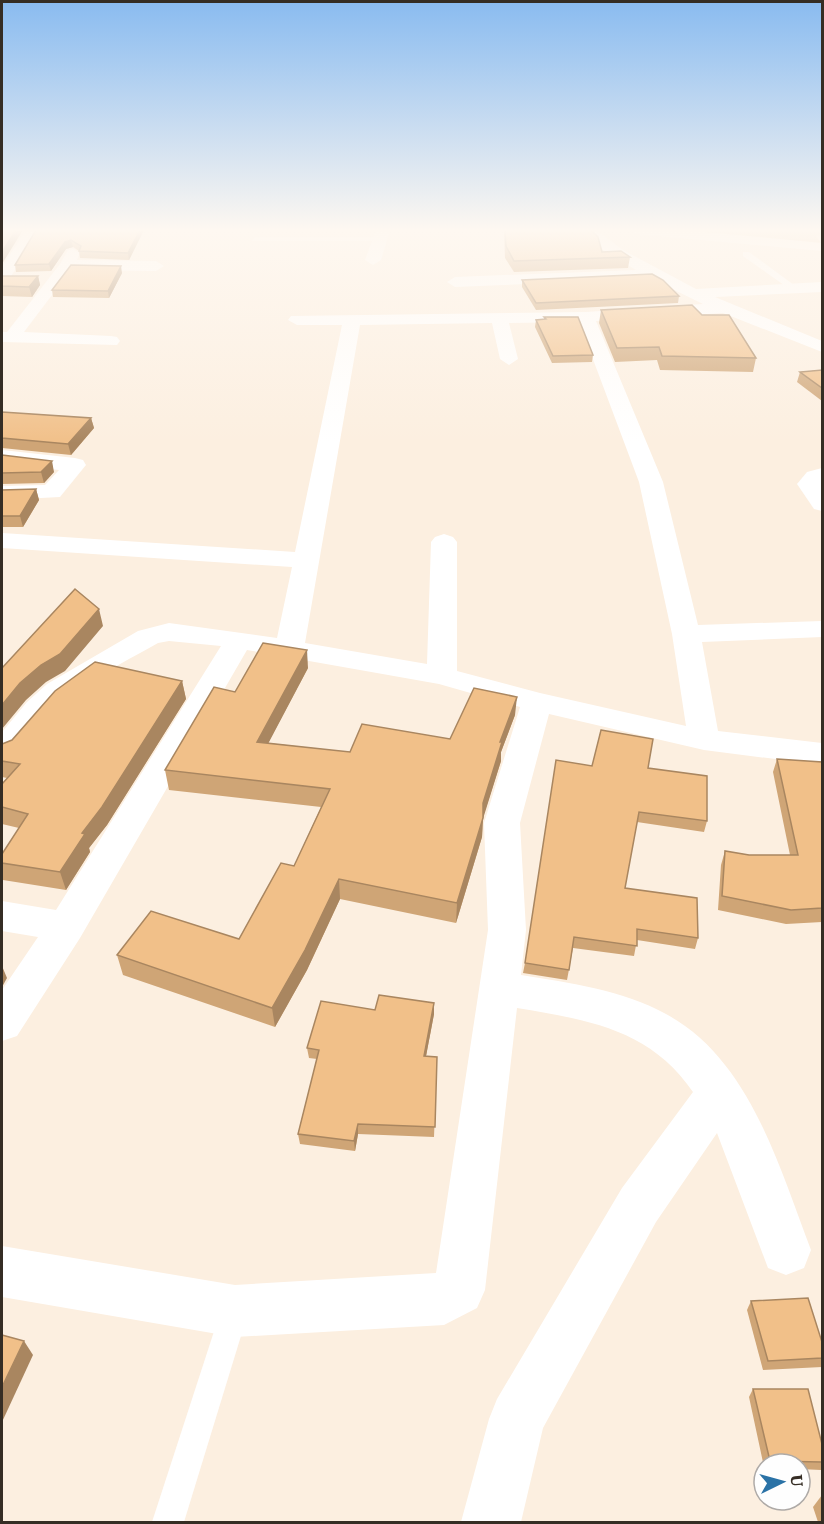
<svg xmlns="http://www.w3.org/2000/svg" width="824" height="1524" font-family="'Roboto Serif',serif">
  <rect width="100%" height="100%" fill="#fcefe0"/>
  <path fill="#eccead" d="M 682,230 L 819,230 L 822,235 L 816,236 L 822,244 L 683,233 Z"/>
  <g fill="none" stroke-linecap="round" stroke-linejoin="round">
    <g fill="#fff" fill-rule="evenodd">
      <path d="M 255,237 L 379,237 L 383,239 L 379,241 L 252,241 Z"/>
      <path d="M 743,252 L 749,252 L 798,288 L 791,290 L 743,256 Z"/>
      <path d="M 234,1299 L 244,1303 L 248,1313 L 184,1522 L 152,1522 L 220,1313 L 224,1303 Z"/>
    </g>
    <g fill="#fff" fill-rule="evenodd">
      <path d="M 26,230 L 40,230 L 8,281 L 2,283 L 2,267 Z"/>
      <path d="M 376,230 L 390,230 L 381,260 L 373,265 L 365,260 Z"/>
      <path d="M 581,230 L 596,230 L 623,250 L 696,289 L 822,282 L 822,292 L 715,297 L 822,341 L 822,352 L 723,313 L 596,321 L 663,482 L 698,625 L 822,621 L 822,637 L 702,642 L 718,731 L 822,743 L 822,765 L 704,750 L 549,714 L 520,823 L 526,930 L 521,975 C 570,983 623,990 666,1014 C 750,1059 779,1167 811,1250 L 804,1268 L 786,1275 L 768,1268 L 717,1133 L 656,1222 L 543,1428 L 521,1522 L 461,1522 L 489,1419 L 497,1399 L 622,1188 L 693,1092 C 650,1029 588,1020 517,1008 L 485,1290 L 477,1308 L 444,1325 L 235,1337 L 2,1297 L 2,1246 L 235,1285 L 436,1273 L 488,930 L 484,823 L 520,707 L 439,684 L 247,650 L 80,938 L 17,1036 L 2,1041 L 2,990 L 38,937 L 2,931 L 2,901 L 56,910 L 221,646 L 169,641 L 158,643 C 121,664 75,686 47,718 C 34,734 22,757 2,763 L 2,732 L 27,702 L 47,684 L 138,631 L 169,623 L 277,638 L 292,567 L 2,548 L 2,533 L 295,552 L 342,325 L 297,325 L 288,320 L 291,316 L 586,312 L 703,304 L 652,279 L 455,287 L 447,282 L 455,277 L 636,270 L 600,248 ZM 579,322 L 639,482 L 672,634 L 686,726 L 540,693 L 457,671 L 457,542 L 453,537 L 444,534 L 435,537 L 431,542 L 427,664 L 305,643 L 360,325 L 492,323 L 500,359 L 509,365 L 518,359 L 509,323 Z"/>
      <path d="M 629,230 L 684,230 L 822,243 L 822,251 L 636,234 Z"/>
      <path d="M 73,249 L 80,253 L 77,260 L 156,261 L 164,266 L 156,271 L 71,270 L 24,332 L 111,336 L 117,337 L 120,341 L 117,345 L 2,342 L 2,332 L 7,332 L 60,264 L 68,250 Z"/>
      <path d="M 2,450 L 75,458 L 83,460 L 86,465 L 60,497 L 2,500 L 2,486 L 45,485 L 59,470 L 2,464 Z"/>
      <path d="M 822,468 L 822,511 L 814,509 L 797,484 L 807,472 Z"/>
    </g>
  </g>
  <g fill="#cfa576">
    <path d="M 36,230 L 144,230 L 129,260 L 80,258 L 79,251 L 73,247 L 66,249 L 51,271 L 16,272 L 15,265 Z"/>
    <path d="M 504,230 L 591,230 L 602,252 L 630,257 L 628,268 L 514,272 L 505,258 Z"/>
    <path d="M 122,273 L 109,298 L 53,297 L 52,290 Z"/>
    <path d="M 2,276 L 38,276 L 40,285 L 32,297 L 2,296 Z"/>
    <path d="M 522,280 L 679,296 L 678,303 L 536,310 L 522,287 Z"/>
    <path d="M 601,310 L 702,315 L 756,358 L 753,372 L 660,370 L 657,360 L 615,362 L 599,323 Z"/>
    <path d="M 544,317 L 593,355 L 592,362 L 552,363 L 535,327 L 536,320 L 544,319 Z"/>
    <path d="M 822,370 L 822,401 L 797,382 L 800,372 Z"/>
    <path d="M 2,412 L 91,418 L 94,428 L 71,455 L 2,448 Z"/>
    <path d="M 2,455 L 54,472 L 44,483 L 2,484 Z"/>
    <path d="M 36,489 L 39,500 L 23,527 L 2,527 L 2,490 Z"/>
    <path d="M 308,668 L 268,743 L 350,752 L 450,739 L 515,715 L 501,752 L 501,761 L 483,817 L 482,837 L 456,923 L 340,899 L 307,970 L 275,1027 L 123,975 L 117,955 L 239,939 L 294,866 L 321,807 L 169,790 L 165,770 L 235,692 Z"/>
    <path d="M 182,681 L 186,699 L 107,825 L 89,848 L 90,852 L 66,890 L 3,880 L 2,877 L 2,854 L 19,828 L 2,824 L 2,784 L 7,778 L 2,777 L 2,744 Z"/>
    <path d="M 777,759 L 822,762 L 822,922 L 786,924 L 718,910 L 721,865 L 725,851 L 749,855 L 790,855 L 773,772 Z"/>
    <path d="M 592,766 L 648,768 L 707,821 L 704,832 L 637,822 L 625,888 L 698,938 L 695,949 L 637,940 L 634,956 L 573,948 L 567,980 L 523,973 L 525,963 Z"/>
    <path d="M 434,1003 L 434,1014 L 426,1056 L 437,1057 L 434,1137 L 358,1134 L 355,1151 L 300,1144 L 298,1134 L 317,1059 L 309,1058 L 307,1048 L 375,1010 Z"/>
    <path d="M 751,1301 L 822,1342 L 822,1367 L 763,1370 L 747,1310 Z"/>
    <path d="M 753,1389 L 822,1444 L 822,1468 L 821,1470 L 800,1469 L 800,1464 L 764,1464 L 764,1467 L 749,1397 Z"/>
    <path d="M 822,1495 L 822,1522 L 818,1522 L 813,1507 Z"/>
  </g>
  <g fill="#a98660">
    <path d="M 16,230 L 23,230 L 2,264 L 2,252 Z"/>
    <path d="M 140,230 L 144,230 L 129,260 L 128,253 Z"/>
    <path d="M 71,240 L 73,247 L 66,249 L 51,271 L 49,264 L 65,242 Z"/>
    <path d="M 121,266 L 122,273 L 109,298 L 108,291 Z"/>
    <path d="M 38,276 L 40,285 L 32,297 L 29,287 Z"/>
    <path d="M 91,418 L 94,428 L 71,455 L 68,444 Z"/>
    <path d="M 52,461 L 54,472 L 44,483 L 41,472 Z"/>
    <path d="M 36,489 L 39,500 L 23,527 L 20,516 Z"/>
    <path d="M 99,609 L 103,626 L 65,671 L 46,682 L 26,700 L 2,729 L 2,705 L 20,683 Z"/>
    <path d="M 307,650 L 308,668 L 259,761 L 257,742 Z"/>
    <path d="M 182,681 L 186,699 L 107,825 L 89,848 L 90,852 L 66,890 L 60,872 L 82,833 Z"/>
    <path d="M 517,697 L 515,715 L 501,752 L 501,761 L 482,822 L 483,803 L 500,742 Z"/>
    <path d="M 483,818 L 482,837 L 456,923 L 457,903 Z"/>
    <path d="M 339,879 L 340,899 L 307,970 L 275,1027 L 272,1008 Z"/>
    <path d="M 2,966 L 7,978 L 2,987 Z"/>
    <path d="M 434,1003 L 434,1014 L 424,1067 L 424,1056 Z"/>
    <path d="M 358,1124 L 358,1134 L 355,1151 L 354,1141 Z"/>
    <path d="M 24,1341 L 33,1355 L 2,1422 L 2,1387 Z"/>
  </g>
  <g fill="#f1c089" stroke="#a98660" stroke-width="1.5">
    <path d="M 2,230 L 16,230 L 2,252 Z"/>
    <path d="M 36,230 L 140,230 L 128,253 L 79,251 L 81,246 L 71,240 L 65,242 L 49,264 L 15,265 Z"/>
    <path d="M 505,230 L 591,230 L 598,237 L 602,252 L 621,251 L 630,257 L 514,261 L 506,246 Z"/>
    <path d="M 71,265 L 121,266 L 108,291 L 52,290 Z"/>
    <path d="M 652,274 L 663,280 L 679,296 L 536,303 L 522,280 Z"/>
    <path d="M 2,276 L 38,276 L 29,287 L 2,286 Z"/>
    <path d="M 692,305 L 702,315 L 729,315 L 756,358 L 662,356 L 659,347 L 617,348 L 601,310 Z"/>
    <path d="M 544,317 L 578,317 L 593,355 L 553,356 L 536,320 L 546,319 Z"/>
    <path d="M 822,370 L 822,388 L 800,372 Z"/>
    <path d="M 2,412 L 91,418 L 68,444 L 2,438 Z"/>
    <path d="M 2,455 L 52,461 L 41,472 L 2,473 Z"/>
    <path d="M 36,489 L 20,516 L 2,516 L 2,490 Z"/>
    <path d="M 75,589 L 99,609 L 60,654 L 41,665 L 20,683 L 2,705 L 2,668 Z"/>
    <path d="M 263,643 L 307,650 L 257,742 L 350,752 L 362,724 L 450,739 L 474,688 L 517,697 L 500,742 L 502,742 L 483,803 L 483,818 L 457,903 L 339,879 L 305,950 L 272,1008 L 117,955 L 151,911 L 239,939 L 281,863 L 294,866 L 330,789 L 165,770 L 214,687 L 235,692 Z"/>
    <path d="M 95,662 L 182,681 L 102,807 L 82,833 L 85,834 L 60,872 L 2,863 L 2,854 L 28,814 L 2,807 L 2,784 L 20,764 L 2,761 L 2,744 L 12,740 L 55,691 Z"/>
    <path d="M 601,730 L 653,739 L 648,768 L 707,776 L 707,821 L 639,812 L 625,888 L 697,898 L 698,938 L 637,929 L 637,946 L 574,937 L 569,970 L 525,963 L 556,760 L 592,766 Z"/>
    <path d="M 777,759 L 822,762 L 822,908 L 791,910 L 722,896 L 725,851 L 749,855 L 798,855 Z"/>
    <path d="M 379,995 L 434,1003 L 424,1056 L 437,1057 L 435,1127 L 358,1124 L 354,1141 L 298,1134 L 319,1050 L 307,1048 L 321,1001 L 375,1010 Z"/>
    <path d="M 808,1298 L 822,1342 L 822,1358 L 768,1361 L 751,1301 Z"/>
    <path d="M 2,1335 L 24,1341 L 2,1387 Z"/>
    <path d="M 753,1389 L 808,1389 L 822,1444 L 822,1462 L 770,1461 Z"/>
  </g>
  <linearGradient id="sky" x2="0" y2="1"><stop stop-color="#89bbf0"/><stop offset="0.52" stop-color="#fef8f1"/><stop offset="1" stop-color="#fef8f1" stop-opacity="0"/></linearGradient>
  <rect width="824" height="443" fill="url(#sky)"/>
  <rect width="824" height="1524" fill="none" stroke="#352d24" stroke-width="6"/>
  <g transform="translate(782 1482) rotate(85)"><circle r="28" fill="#fefefe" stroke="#aeaaa7" stroke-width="1.5"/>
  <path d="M0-4.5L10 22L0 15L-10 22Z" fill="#2a72a6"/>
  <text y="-9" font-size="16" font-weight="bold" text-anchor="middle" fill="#352d24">U</text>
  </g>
</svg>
